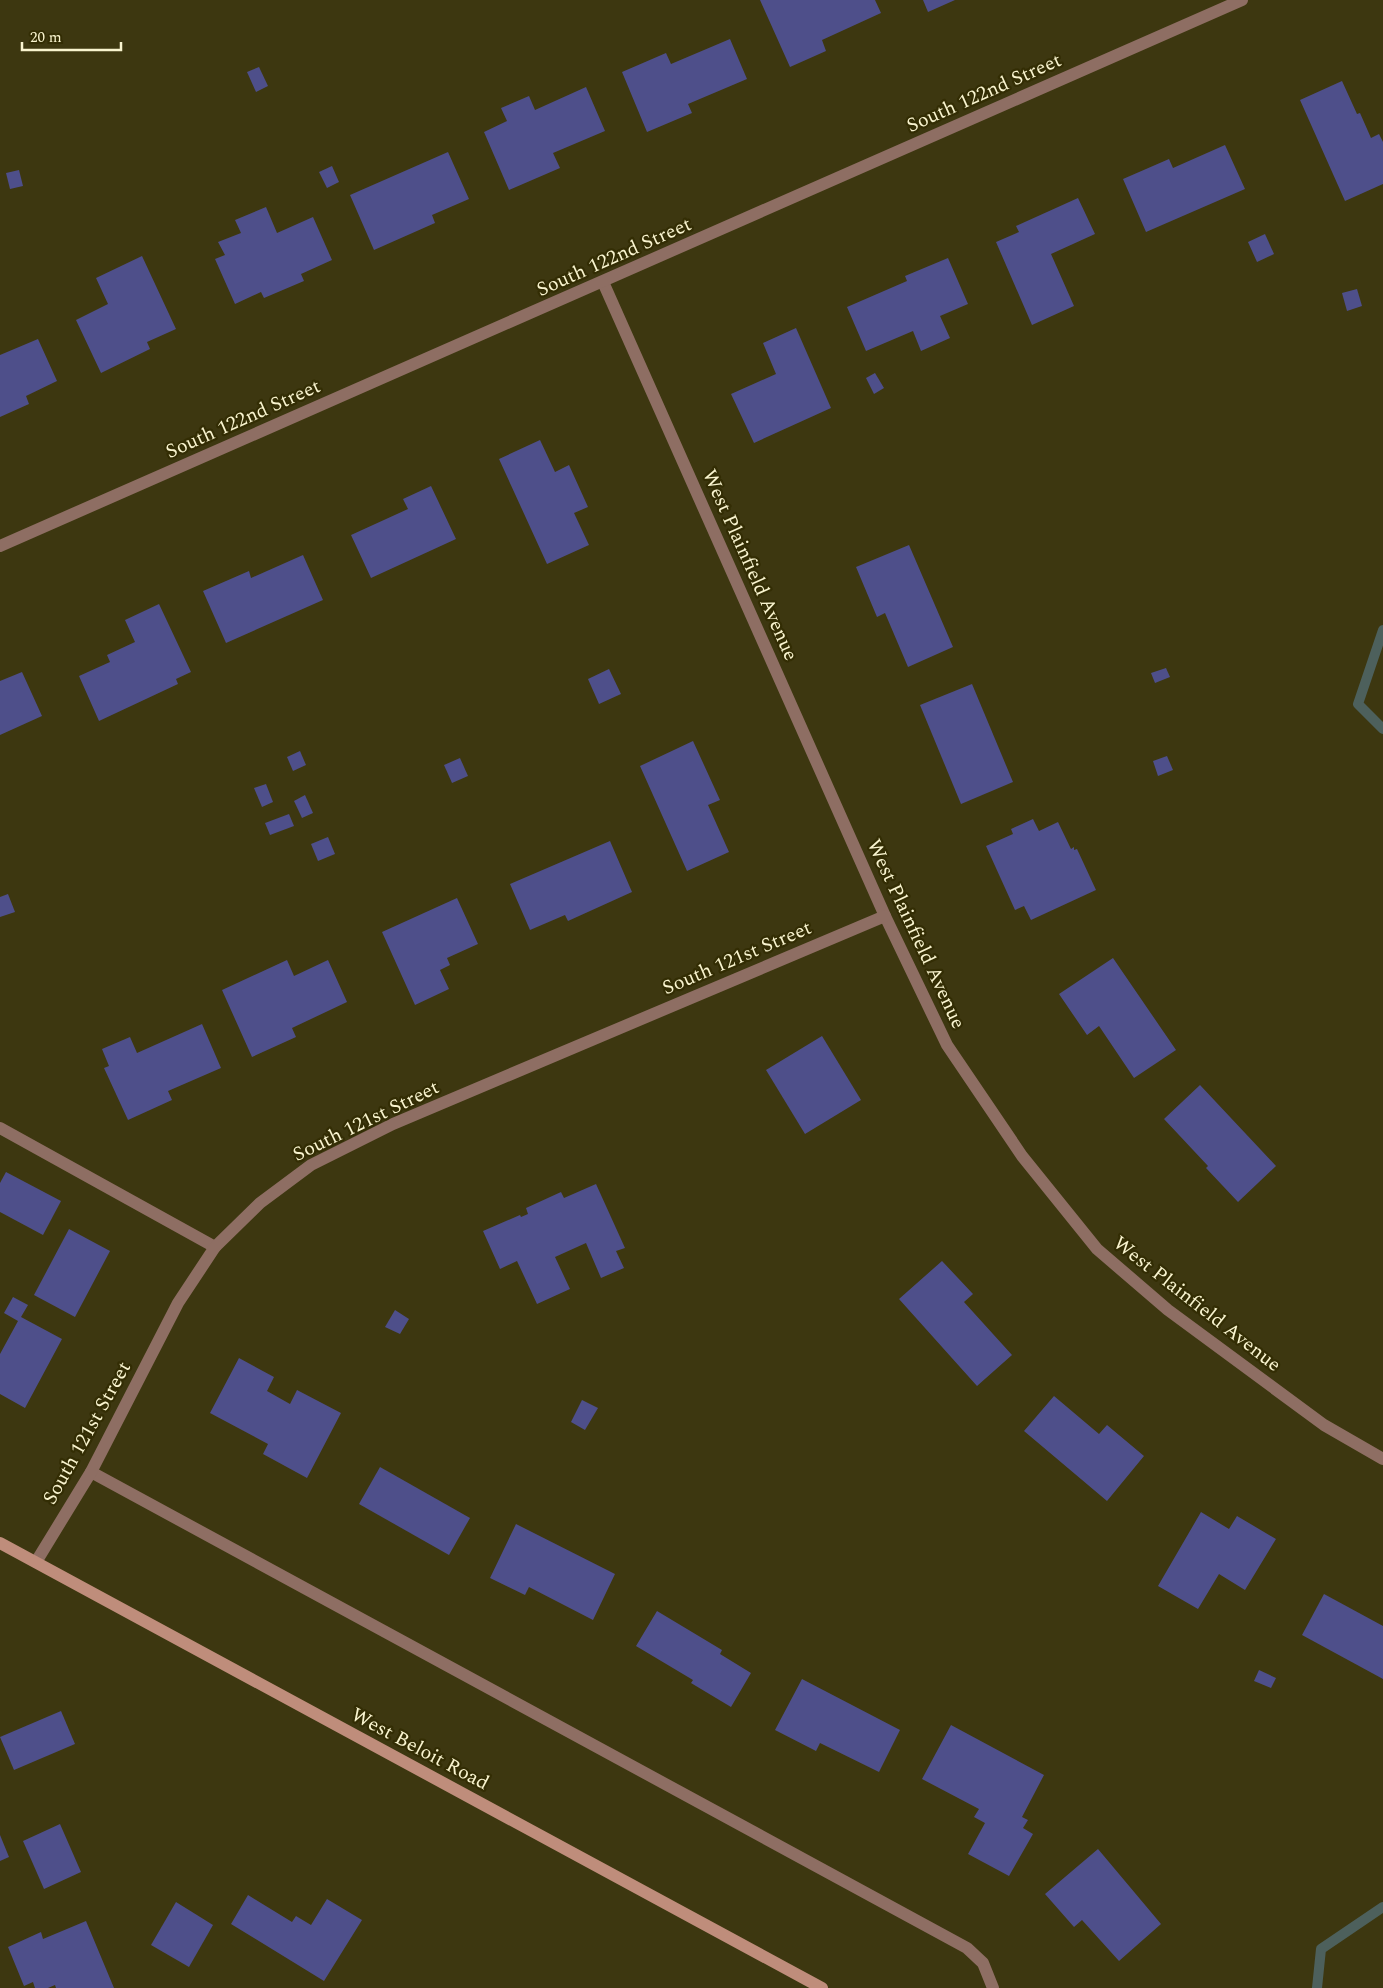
<svg xmlns="http://www.w3.org/2000/svg" width="1383" height="1988" font-family="Spectral,serif">
  <rect width="100%" height="100%" fill="#3d3710"/>
  <g fill="none" stroke-linecap="round" stroke-linejoin="round">
    <g stroke="#4d605c" stroke-width="10">
      <path d="M 1383,630 L 1358,704 L 1383,729"/>
      <path d="M 1317,1988 L 1321,1949 L 1383,1907"/>
    </g>
  </g>
  <g fill="#4e4f8a">
    <path d="M 760,0 L 875,0 L 881,13 L 822,40 L 826,51 L 790,67 Z"/>
    <path d="M 923,0 L 955,0 L 928,12 Z"/>
    <path d="M 730,39 L 747,79 L 688,104 L 692,113 L 647,132 L 622,72 L 666,53 L 671,64 Z"/>
    <path d="M 259,67 L 268,86 L 256,92 L 247,72 Z"/>
    <path d="M 1342,81 L 1357,114 L 1360,113 L 1371,138 L 1379,134 L 1383,142 L 1383,184 L 1345,201 L 1300,100 Z"/>
    <path d="M 586,87 L 605,131 L 553,153 L 560,168 L 509,190 L 484,132 L 507,121 L 501,108 L 529,96 L 535,110 Z"/>
    <path d="M 1225,145 L 1245,189 L 1146,232 L 1123,179 L 1169,159 L 1173,168 Z"/>
    <path d="M 448,152 L 469,199 L 432,215 L 435,223 L 374,250 L 350,195 Z"/>
    <path d="M 332,166 L 339,182 L 327,188 L 319,172 Z"/>
    <path d="M 19,170 L 23,186 L 10,189 L 6,173 Z"/>
    <path d="M 1078,198 L 1095,234 L 1051,254 L 1074,306 L 1032,325 L 996,242 L 1019,232 L 1016,226 Z"/>
    <path d="M 266,207 L 277,233 L 313,217 L 332,260 L 301,274 L 304,281 L 264,298 L 261,292 L 235,304 L 215,259 L 225,255 L 218,242 L 241,233 L 235,220 Z"/>
    <path d="M 1265,234 L 1274,254 L 1257,262 L 1248,242 Z"/>
    <path d="M 142,256 L 176,329 L 147,342 L 150,349 L 101,373 L 76,320 L 108,304 L 96,278 Z"/>
    <path d="M 948,258 L 968,304 L 940,316 L 950,338 L 921,351 L 913,331 L 866,351 L 847,307 L 907,281 L 905,276 Z"/>
    <path d="M 1357,289 L 1362,306 L 1347,311 L 1342,293 Z"/>
    <path d="M 796,328 L 831,408 L 754,443 L 731,394 L 776,374 L 763,343 Z"/>
    <path d="M 38,339 L 57,381 L 26,396 L 29,404 L 0,417 L 0,355 Z"/>
    <path d="M 875,373 L 884,388 L 874,394 L 866,378 Z"/>
    <path d="M 540,440 L 555,472 L 569,465 L 588,507 L 574,513 L 589,545 L 547,564 L 499,459 Z"/>
    <path d="M 431,486 L 456,539 L 371,578 L 351,535 L 408,509 L 403,499 Z"/>
    <path d="M 909,545 L 953,647 L 908,667 L 885,613 L 877,617 L 856,567 Z"/>
    <path d="M 303,555 L 323,600 L 226,643 L 203,591 L 249,571 L 251,578 Z"/>
    <path d="M 159,604 L 191,672 L 176,679 L 178,684 L 99,721 L 79,676 L 110,662 L 107,655 L 135,642 L 125,620 Z"/>
    <path d="M 1166,668 L 1170,677 L 1155,683 L 1151,673 Z"/>
    <path d="M 609,669 L 621,694 L 599,704 L 588,679 Z"/>
    <path d="M 22,672 L 42,716 L 0,735 L 0,681 Z"/>
    <path d="M 972,684 L 1013,782 L 961,804 L 920,705 Z"/>
    <path d="M 693,741 L 720,800 L 708,805 L 729,852 L 687,871 L 640,766 Z"/>
    <path d="M 300,751 L 306,765 L 293,771 L 287,757 Z"/>
    <path d="M 1167,756 L 1173,770 L 1158,776 L 1153,761 Z"/>
    <path d="M 460,758 L 468,776 L 452,783 L 444,765 Z"/>
    <path d="M 266,784 L 273,802 L 262,807 L 254,788 Z"/>
    <path d="M 305,795 L 313,813 L 302,818 L 294,801 Z"/>
    <path d="M 289,814 L 294,826 L 270,835 L 265,823 Z"/>
    <path d="M 1033,819 L 1039,831 L 1058,822 L 1071,849 L 1074,847 L 1074,850 L 1077,849 L 1096,890 L 1031,920 L 1024,906 L 1015,910 L 986,846 L 1013,834 L 1011,829 Z"/>
    <path d="M 328,837 L 335,854 L 318,861 L 311,844 Z"/>
    <path d="M 610,841 L 632,892 L 568,921 L 565,915 L 530,930 L 510,884 Z"/>
    <path d="M 8,894 L 15,912 L 0,917 L 0,897 Z"/>
    <path d="M 457,898 L 478,944 L 447,958 L 450,965 L 440,970 L 449,989 L 415,1005 L 382,932 Z"/>
    <path d="M 1113,958 L 1176,1050 L 1134,1078 L 1099,1026 L 1087,1035 L 1059,994 Z"/>
    <path d="M 287,960 L 294,976 L 328,960 L 347,1002 L 292,1028 L 296,1037 L 252,1057 L 222,990 Z"/>
    <path d="M 202,1024 L 221,1068 L 168,1091 L 172,1100 L 128,1120 L 104,1068 L 109,1066 L 102,1049 L 130,1037 L 137,1053 Z"/>
    <path d="M 822,1036 L 861,1100 L 805,1134 L 766,1070 Z"/>
    <path d="M 1200,1085 L 1276,1166 L 1238,1202 L 1206,1168 L 1208,1166 L 1164,1119 Z"/>
    <path d="M 6,1172 L 61,1201 L 43,1235 L 0,1212 L 0,1183 Z"/>
    <path d="M 596,1184 L 625,1248 L 616,1251 L 624,1268 L 601,1278 L 586,1243 L 555,1257 L 570,1289 L 537,1304 L 517,1261 L 500,1269 L 483,1231 L 520,1215 L 521,1217 L 528,1214 L 526,1208 L 561,1192 L 564,1198 Z"/>
    <path d="M 69,1229 L 110,1251 L 75,1317 L 34,1295 Z"/>
    <path d="M 942,1261 L 973,1294 L 964,1302 L 1012,1355 L 977,1386 L 899,1299 Z"/>
    <path d="M 13,1297 L 28,1305 L 21,1317 L 62,1339 L 25,1408 L 0,1394 L 0,1354 L 18,1321 L 4,1313 Z"/>
    <path d="M 395,1310 L 409,1319 L 400,1334 L 385,1327 Z"/>
    <path d="M 239,1358 L 274,1377 L 267,1391 L 290,1404 L 297,1390 L 341,1413 L 307,1478 L 263,1454 L 268,1444 L 210,1413 Z"/>
    <path d="M 1054,1396 L 1099,1434 L 1107,1425 L 1144,1456 L 1107,1501 L 1024,1431 Z"/>
    <path d="M 582,1400 L 598,1408 L 585,1430 L 571,1422 Z"/>
    <path d="M 380,1467 L 470,1518 L 449,1555 L 359,1504 Z"/>
    <path d="M 1201,1512 L 1229,1529 L 1237,1516 L 1276,1539 L 1245,1590 L 1219,1574 L 1198,1609 L 1158,1586 Z"/>
    <path d="M 516,1524 L 615,1574 L 593,1620 L 529,1587 L 525,1595 L 490,1578 Z"/>
    <path d="M 1324,1594 L 1383,1626 L 1383,1679 L 1302,1635 Z"/>
    <path d="M 657,1611 L 722,1650 L 720,1654 L 751,1673 L 731,1707 L 691,1683 L 693,1680 L 636,1646 Z"/>
    <path d="M 1259,1670 L 1276,1678 L 1271,1688 L 1254,1681 Z"/>
    <path d="M 802,1679 L 900,1730 L 879,1772 L 820,1743 L 816,1751 L 775,1730 Z"/>
    <path d="M 61,1711 L 75,1744 L 14,1770 L 0,1737 Z"/>
    <path d="M 951,1725 L 1044,1775 L 1022,1817 L 1028,1820 L 1023,1828 L 1033,1834 L 1009,1876 L 968,1854 L 985,1823 L 974,1817 L 979,1809 L 922,1779 Z"/>
    <path d="M 60,1824 L 81,1872 L 44,1889 L 23,1841 Z"/>
    <path d="M 0,1835 L 9,1857 L 0,1861 Z"/>
    <path d="M 1098,1849 L 1161,1924 L 1119,1961 L 1082,1920 L 1074,1927 L 1045,1894 Z"/>
    <path d="M 248,1895 L 292,1922 L 296,1916 L 311,1925 L 327,1899 L 362,1920 L 324,1981 L 231,1924 Z"/>
    <path d="M 176,1902 L 213,1925 L 189,1967 L 151,1945 Z"/>
    <path d="M 86,1921 L 114,1988 L 56,1988 L 55,1985 L 48,1988 L 35,1988 L 33,1982 L 24,1986 L 8,1947 L 41,1932 L 43,1939 Z"/>
  </g>
  <g fill="none" stroke-linecap="round" stroke-linejoin="round">
    <path stroke="#8e6e63" stroke-width="12" d="M 0,1128 L 215,1247"/>
    <g stroke="#8e6e63" stroke-width="12">
      <path d="M 603,282 L 885,916 L 947,1045 L 1022,1156 L 1097,1249 L 1168,1310 L 1324,1425 L 1383,1459"/>
      <path d="M 0,546 L 1242,0"/>
      <path d="M 91,1472 L 967,1948 L 983,1963 L 993,1988"/>
      <path d="M 36,1562 L 91,1472 L 178,1303 L 215,1247 L 260,1203 L 311,1165 L 393,1124 L 885,916"/>
    </g>
    <path stroke="#bf8d7b" stroke-width="12" d="M 0,1543 L 822,1988"/>
  </g>
  <g text-anchor="middle" dominant-baseline="central" stroke-width="4.5" stroke-linejoin="round" paint-order="stroke">
    <g font-size="20" fill="#f9f4cf" stroke="#332d04">
      <text transform="translate(984 93) rotate(-24)">South 122nd Street</text>
      <text transform="translate(614 257) rotate(-24)">South 122nd Street</text>
      <text transform="translate(243 419) rotate(-24)">South 122nd Street</text>
      <text transform="translate(750 565) rotate(66)">West Plainfield Avenue</text>
      <text transform="translate(916 934) rotate(65)">West Plainfield Avenue</text>
      <text transform="translate(737 958) rotate(-23)">South 121st Street</text>
      <text transform="translate(366 1121) rotate(-26)">South 121st Street</text>
      <text transform="translate(1197 1304) rotate(38)">West Plainfield Avenue</text>
      <text transform="translate(87 1433) rotate(-61)">South 121st Street</text>
      <text transform="translate(420 1749) rotate(28)">West Beloit Road</text>
    </g>
  </g>
  <path d="M22 42v8h99v-8" fill="none" stroke="#f9f4cf" stroke-width="2.5"/>
  <text x="30" y="42" font-size="15" fill="#f9f4cf" stroke="#332d04" stroke-width="4" paint-order="stroke">20 m</text>
</svg>
